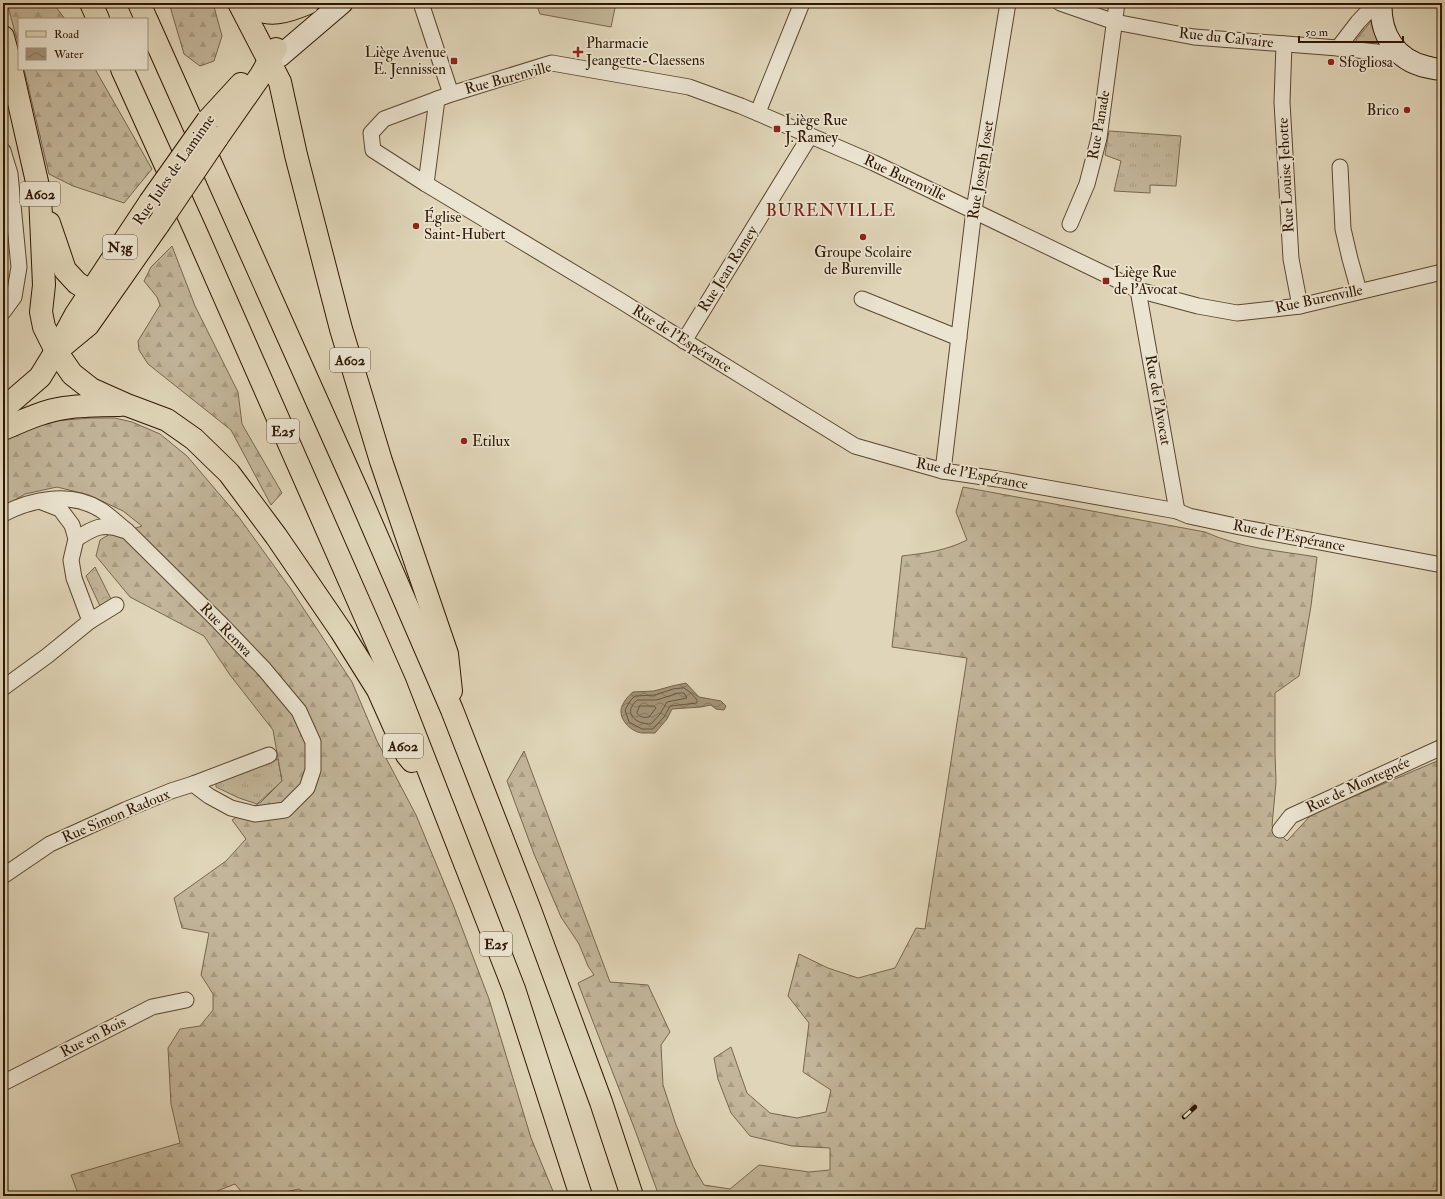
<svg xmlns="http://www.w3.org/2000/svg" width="1445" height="1199" font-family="'IM FELL Double Pica',serif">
  <defs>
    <pattern id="grass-tufts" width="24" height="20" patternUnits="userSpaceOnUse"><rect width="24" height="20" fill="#c2b599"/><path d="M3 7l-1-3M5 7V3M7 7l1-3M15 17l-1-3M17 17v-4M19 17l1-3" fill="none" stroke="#a79b82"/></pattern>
    <pattern id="forest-firs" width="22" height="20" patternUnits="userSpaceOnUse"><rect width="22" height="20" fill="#c2b599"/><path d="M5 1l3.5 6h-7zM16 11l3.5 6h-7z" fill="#a79b82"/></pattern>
    <pattern id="park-crowns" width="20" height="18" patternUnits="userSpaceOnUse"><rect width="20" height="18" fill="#c2b599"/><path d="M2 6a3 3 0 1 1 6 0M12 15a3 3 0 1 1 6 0" fill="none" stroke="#a79b82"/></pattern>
    <pattern id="water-waves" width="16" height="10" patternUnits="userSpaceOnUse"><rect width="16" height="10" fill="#a49479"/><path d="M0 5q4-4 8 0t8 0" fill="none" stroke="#867861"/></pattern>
  </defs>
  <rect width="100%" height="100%" fill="#e0d5b8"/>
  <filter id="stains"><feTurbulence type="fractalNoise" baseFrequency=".005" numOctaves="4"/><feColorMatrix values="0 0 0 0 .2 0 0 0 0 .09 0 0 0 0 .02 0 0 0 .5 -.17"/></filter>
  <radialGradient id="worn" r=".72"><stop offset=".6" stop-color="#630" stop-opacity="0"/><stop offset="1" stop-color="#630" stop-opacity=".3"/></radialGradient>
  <g fill="url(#grass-tufts)" stroke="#78664c">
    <path d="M 1371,21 L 1373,22 L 1379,43 L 1377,45 L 1357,42 L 1356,40 Z"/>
    <path d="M 1109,131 L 1181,136 L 1176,186 L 1150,185 L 1150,193 L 1114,191 L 1121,161 L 1105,155 Z"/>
    <path d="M 278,759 L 282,781 L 257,804 L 239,798 L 216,787 L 216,783 L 218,782 L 247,772 Z"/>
  </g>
  <g fill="url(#forest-firs)" stroke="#78664c">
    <path d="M 7,3 L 53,3 L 65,19 L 19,19 L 19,47 Z"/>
    <path d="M 169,3 L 213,3 L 222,36 L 214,61 L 200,66 L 184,54 Z"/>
    <path d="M 24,69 L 95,69 L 152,169 L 124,203 L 73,186 L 49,174 Z"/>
    <path d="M 172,246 L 195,306 L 238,392 L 242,424 L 282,493 L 271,505 L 231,430 L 148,364 L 139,350 L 138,341 L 160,305 L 157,297 L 144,281 L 151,267 Z"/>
    <path d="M 91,418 L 115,418 L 132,422 L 160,434 L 187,456 L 238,516 L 290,588 L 352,682 L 377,741 L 416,815 L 454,907 L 489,999 L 531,1138 L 555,1196 L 443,1196 L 440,1194 L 434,1196 L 308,1196 L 299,1189 L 269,1196 L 245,1196 L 235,1184 L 217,1191 L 217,1196 L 79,1196 L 71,1175 L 180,1143 L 171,1104 L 168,1048 L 180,1029 L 200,1026 L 213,1010 L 213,994 L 201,975 L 209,933 L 182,928 L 174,898 L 226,861 L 246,839 L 232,820 L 261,802 L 282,781 L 273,730 L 230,675 L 204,636 L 130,597 L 96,556 L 100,540 L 118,529 L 127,531 L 142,526 L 123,511 L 89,495 L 57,487 L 25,494 L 3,507 L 3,438 L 52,421 Z"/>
    <path d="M 963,487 L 1205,532 C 1240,548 1280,551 1317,557 L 1311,606 L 1299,676 L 1275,693 L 1275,753 L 1276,782 L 1272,826 L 1287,841 L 1312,814 L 1442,759 L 1442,1196 L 659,1196 L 635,1130 L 578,983 L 594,975 L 588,966 L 579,944 L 561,917 L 534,854 L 507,781 L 524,751 L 610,982 L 648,985 L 670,1032 L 661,1045 L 663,1085 L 676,1125 L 693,1166 L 704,1185 L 730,1189 L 759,1165 L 809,1172 L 830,1170 L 830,1148 L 792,1146 L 750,1136 L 731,1113 L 718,1079 L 714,1058 L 731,1047 L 747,1093 L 770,1113 L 797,1118 L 826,1112 L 831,1090 L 803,1072 L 809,1023 L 788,996 L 799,954 L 828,968 L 858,978 L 895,968 L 916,928 L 925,929 L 967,658 L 892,647 L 902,556 C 926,553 945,551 967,540 L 956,512 Z"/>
  </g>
  <path fill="url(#park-crowns)" stroke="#78664c" d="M 95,567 L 111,599 L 100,606 L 86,576 Z"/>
  <path fill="#c2b599" stroke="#78664c" d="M 536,3 L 616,3 L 611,27 L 540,14 Z"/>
  <path fill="url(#water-waves)" stroke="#756249" d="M 686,683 L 699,697 L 721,701 L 726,706 L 724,710 L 716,709 L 711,705 L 701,707 L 672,709 L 667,719 L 655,733 C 651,733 646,733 642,733 C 632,732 620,721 621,710 C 622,703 628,696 633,692 L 654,691 L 672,686 Z"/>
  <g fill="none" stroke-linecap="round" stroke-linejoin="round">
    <g stroke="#6a563c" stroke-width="1">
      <path d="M 684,688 L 690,692 L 697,700 L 697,703 L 670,706 L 664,717 L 653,729 L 642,729 L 629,722 L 625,710 L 630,701 L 635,696 L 655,695 L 673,689 Z"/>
      <path d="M 679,693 L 684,693 L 687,698 L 667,702 L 660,714 L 651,724 C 636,724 622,714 637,700 L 656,700 Z"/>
      <path d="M 640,706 L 654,706 L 656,708 L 649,717 C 644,718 639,717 637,713 Z"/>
    </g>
    <g stroke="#5b462e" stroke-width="17">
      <g id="street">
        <path d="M 421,3 L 451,94"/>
        <path d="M 1060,3 L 1115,22 L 1194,37 L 1338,48 L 1386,53 L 1396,50"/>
        <path d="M 1284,44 L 1282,102 L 1291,259 L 1300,306"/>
        <path d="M 1338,48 L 1358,22 L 1376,3"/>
        <path d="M 758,112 L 802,3"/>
        <path d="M 3,151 L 10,174 L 19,267 L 14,297 L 3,312"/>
        <path d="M 1340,167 L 1343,229 L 1350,259 L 1359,291"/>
        <path d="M 426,184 L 437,99"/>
        <path d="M 1070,224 L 1087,184 L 1099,138 L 1117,3"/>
        <path d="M 1442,272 L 1300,306 L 1237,313 L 1198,306 L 1138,290 L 874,163 L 741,106 L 689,87 L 552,63 L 451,94 L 384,119 L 371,133 L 373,150 L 426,184 L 621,301 L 688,343 L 855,446 L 943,471 L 997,479 L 1177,511 L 1189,516 L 1240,527 L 1442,565"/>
        <path d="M 1138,290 L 1177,511"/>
        <path d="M 862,299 L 959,338"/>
        <path d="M 684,341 L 810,136"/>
        <path d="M 943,471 L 974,210 L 1008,3"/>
        <path d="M 3,514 C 32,499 71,491 101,510 C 110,516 118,524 127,531 L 219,622 L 264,669 L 299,711 L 313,742 L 313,770 L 307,788 L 285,810 L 255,814 L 231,808 L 209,796 L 193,784 L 171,791 L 125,810 L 50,844 L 3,876"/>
        <path d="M 76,539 C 93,528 103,522 123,530"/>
        <path d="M 90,621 L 116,605"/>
        <path d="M 3,688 L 47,656 L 90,621 L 74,578 L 71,560 L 76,539 L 72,525 L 60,509 L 42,502"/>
        <path d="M 193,784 L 269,755"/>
        <path d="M 1280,830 L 1291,816 L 1442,747"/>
        <path d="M 3,1083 L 152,1007 L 186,1000"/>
      </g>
    </g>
    <g stroke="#2f1700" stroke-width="23">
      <g id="secondary">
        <path d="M 1381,3 C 1380,34 1395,60 1427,67 C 1432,68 1437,70 1442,69"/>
        <path d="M 280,56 L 342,3"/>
      </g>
    </g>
    <g stroke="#2f1700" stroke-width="24">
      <g id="primary">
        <path d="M 208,120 L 241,84"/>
        <path d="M 217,138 L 261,75 L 276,49"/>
        <path d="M 65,344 L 88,325 L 158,225"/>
        <path d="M 3,409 L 40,377 L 56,351 L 76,314 L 150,202"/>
      </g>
    </g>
    <g stroke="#2f1700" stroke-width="24">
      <g id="highway">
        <path d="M 91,3 L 98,19"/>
        <path d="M 139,3 L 146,19"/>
        <path d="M 239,3 L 280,82 L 296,155 L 341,329 L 381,461 L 447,654 L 451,691"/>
        <path d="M 249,3 C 266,20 289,11 308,3"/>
        <path d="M 147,21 L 359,495 L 452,710 L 530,910 L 601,1102 L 632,1196"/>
        <path d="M 3,37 L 10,63 L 40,195 L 44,285 L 41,312 L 44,327 L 56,351 L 72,374 L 91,389 L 127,405 L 167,420 L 194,439 L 229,473 L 276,536 L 341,631 L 378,690 L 407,755 L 412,761"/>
        <path d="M 122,69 L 195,230 L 395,684 L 514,989 L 581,1196"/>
        <path d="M 49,223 L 65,270 L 77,283 L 105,300"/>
        <path d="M 3,429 C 22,421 43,411 64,408 C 83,405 102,405 120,405"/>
      </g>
    </g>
    <use href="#street" stroke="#ebe4d1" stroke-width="15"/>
    <use href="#secondary" stroke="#ebe4d1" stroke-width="21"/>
    <use href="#primary" stroke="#e0d5b8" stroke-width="22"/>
    <use href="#highway" stroke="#e0d5b8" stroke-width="22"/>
    <g stroke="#2f1700" stroke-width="4.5">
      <path id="rail" d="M 1184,1117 L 1195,1107"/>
    </g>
    <use href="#rail" stroke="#ebe4d1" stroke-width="3" stroke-dasharray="9" stroke-linecap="butt"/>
    <g stroke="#2f1700" stroke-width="24" stroke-linecap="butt">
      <g id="primary-bridge">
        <path d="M 150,202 L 208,120"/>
        <path d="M 158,225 L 217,138"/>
      </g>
    </g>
    <use href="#primary-bridge" stroke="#e0d5b8" stroke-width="22"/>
  </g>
  <g fill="#8f2418" stroke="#ebe4d1" stroke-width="1.5">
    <path d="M576 46h4v4h4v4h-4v4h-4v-4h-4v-4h4z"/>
    <rect x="450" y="57" width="8" height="8" rx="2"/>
    <circle cx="1331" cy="62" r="4"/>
    <circle cx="1407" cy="110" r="4"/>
    <rect x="773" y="125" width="8" height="8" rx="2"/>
    <circle cx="416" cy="226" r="4"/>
    <circle cx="863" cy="237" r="4"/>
    <rect x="1102" y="277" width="8" height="8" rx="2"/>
    <circle cx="464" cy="441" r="4"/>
  </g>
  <g text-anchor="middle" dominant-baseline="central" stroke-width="3.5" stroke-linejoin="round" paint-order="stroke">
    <g fill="#ebe4d1" stroke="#67543f" stroke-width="1">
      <rect x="20" y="182" width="40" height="24" rx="3"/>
      <rect x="103" y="235" width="34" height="24" rx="3"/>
      <rect x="330" y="348" width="40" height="24" rx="3"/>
      <rect x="267" y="419" width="32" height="24" rx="3"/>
      <rect x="383" y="734" width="40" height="24" rx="3"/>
      <rect x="480" y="932" width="32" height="24" rx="3"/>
    </g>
    <g font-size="14" font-weight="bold" fill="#2f1700">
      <text x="40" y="194">A602</text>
      <text x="120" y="247">N3g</text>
      <text x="350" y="360">A602</text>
      <text x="283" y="431">E25</text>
      <text x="403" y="746">A602</text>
      <text x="496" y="944">E25</text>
    </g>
    <g font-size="15" fill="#2f1700" stroke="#ebe4d1">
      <text transform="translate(1226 38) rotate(6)">Rue du Calvaire</text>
      <text transform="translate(508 78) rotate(-15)">Rue Burenville</text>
      <text transform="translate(1099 125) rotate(-80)">Rue Panade</text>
      <text transform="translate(174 170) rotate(-55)">Rue Jules de Laminne</text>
      <text transform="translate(981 170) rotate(-81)">Rue Joseph Joset</text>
      <text transform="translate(1286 175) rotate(-93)">Rue Louise Jehotte</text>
      <text transform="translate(905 178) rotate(25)">Rue Burenville</text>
      <text transform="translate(728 269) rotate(-58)">Rue Jean Ramey</text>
      <text transform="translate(1319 299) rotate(-12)">Rue Burenville</text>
      <text transform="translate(682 339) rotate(32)">Rue de l'Espérance</text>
      <text transform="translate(1158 400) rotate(80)">Rue de l'Avocat</text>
      <text transform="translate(972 474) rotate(11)">Rue de l'Espérance</text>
      <text transform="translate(1289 536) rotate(11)">Rue de l'Espérance</text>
      <text transform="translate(226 630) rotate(46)">Rue Renwa</text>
      <text transform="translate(1358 785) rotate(-25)">Rue de Montegnée</text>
      <text transform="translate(116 816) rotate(-23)">Rue Simon Radoux</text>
      <text transform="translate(93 1037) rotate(-27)">Rue en Bois</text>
    </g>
    <g font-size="15" fill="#2f1700" stroke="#ebe4d1" text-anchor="start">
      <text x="586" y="43">Pharmacie<tspan x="586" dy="17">Jeangette-Claessens</tspan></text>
      <text x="446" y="52" text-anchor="end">Liège Avenue<tspan x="446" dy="17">E. Jennissen</tspan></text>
      <text x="1339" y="62">Sfogliosa</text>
      <text x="1399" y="110" text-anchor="end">Brico</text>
      <text x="785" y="120">Liège Rue<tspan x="785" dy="17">J. Ramey</tspan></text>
      <text x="424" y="217">Église<tspan x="424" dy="17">Saint-Hubert</tspan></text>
      <text x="863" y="252" text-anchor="middle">Groupe Scolaire<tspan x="863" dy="17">de Burenville</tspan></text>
      <text x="1114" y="272">Liège Rue<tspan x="1114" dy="17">de l'Avocat</tspan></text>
      <text x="472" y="441">Etilux</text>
    </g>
    <g font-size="17" letter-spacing="1" fill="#7a1f14" stroke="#ebe4d1">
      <text x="831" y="210">BURENVILLE</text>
    </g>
  </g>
  <rect width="1445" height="1199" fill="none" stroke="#e0d5b8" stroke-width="16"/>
  <rect x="4" y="4" width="1437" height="1191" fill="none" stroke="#2f1700" stroke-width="2"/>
  <rect x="8" y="8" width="1429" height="1183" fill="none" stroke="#2f1700"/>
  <rect x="18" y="18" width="130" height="52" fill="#ebe4d1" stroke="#a0927d"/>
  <rect x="26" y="31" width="20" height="6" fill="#e0d5b8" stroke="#a0927d"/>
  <text x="54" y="38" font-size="12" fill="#2f1700">Road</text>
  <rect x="26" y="48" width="20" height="12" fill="url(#water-waves)" stroke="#a0927d"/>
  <text x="54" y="58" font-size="12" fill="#2f1700">Water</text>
  <path d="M1299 36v6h104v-6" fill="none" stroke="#2f1700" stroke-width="2"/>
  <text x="1305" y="36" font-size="12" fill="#2f1700" stroke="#ebe4d1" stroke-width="3" paint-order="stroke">50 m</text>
  <rect width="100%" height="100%" filter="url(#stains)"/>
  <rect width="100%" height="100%" fill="url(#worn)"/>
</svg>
